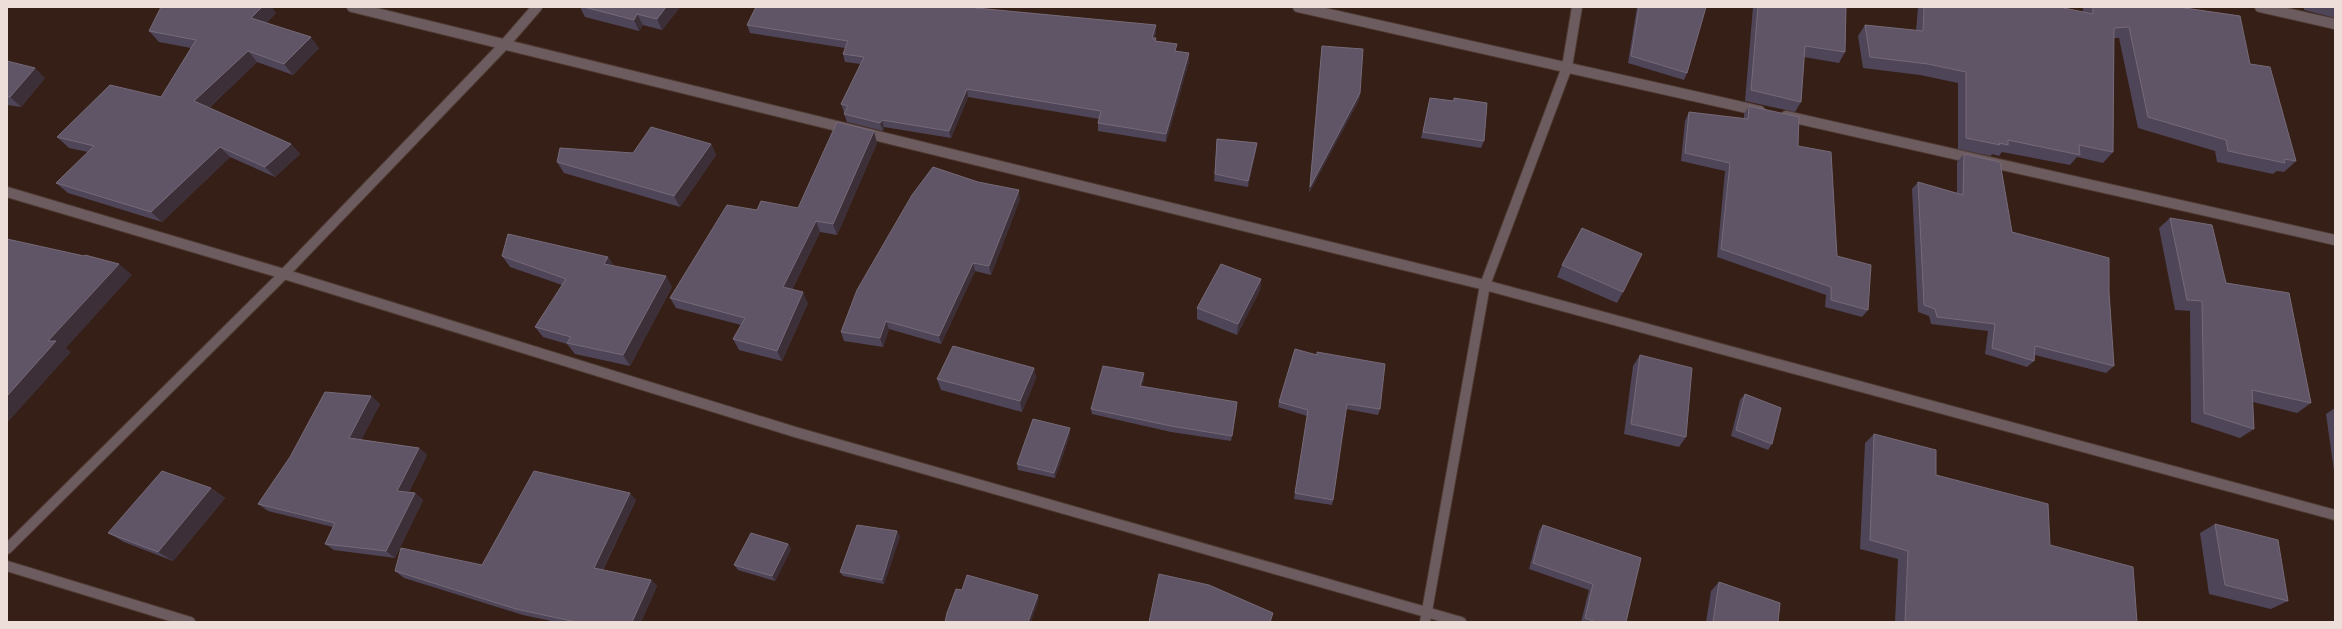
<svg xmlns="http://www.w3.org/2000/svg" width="2342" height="629" font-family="'Space Grotesk',sans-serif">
  <rect width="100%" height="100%" fill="#351f17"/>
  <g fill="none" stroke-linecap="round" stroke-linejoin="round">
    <g stroke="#4f3a32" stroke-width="12">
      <g id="street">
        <path d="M 352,7 L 1485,285 L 2335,515"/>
        <path d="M 1298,7 L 1760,111"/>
        <path d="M 2260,7 L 2335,24"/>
        <path d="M 1786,116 L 2335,240"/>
        <path d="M 7,192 L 284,274 L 795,432 L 1461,622"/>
        <path d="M 7,549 L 284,274 L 504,45 L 537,7"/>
        <path d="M 7,566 L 190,622"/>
        <path d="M 1425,622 L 1485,285 L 1567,67 L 1577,7"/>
      </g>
    </g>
    <use href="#street" stroke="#6c5c5f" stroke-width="10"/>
  </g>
  <g fill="#4f4558">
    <path d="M 580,7 L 680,7 L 662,30 L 643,25 L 639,31 L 585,17 Z"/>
    <path d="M 756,7 L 980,7 L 980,8 L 1156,33 L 1154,38 L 1156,38 L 1156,41 L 1177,52 L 1189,61 L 1166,142 L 1098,131 L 1098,123 L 1099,119 L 968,97 L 951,138 L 884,127 L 883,131 L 847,122 L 844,114 L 845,112 L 844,112 L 841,104 L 861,64 L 845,62 L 843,54 L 845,48 L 750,33 L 747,25 Z"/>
    <path d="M 1637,7 L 1706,7 L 1687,73 L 1684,80 L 1628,63 Z"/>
    <path d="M 1753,7 L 1846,7 L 1845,52 L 1839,63 L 1804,57 L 1801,102 L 1795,112 L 1745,101 Z"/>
    <path d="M 1918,7 L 2059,7 L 2083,12 L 2083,7 L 2178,7 L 2250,64 L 2296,161 L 2284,172 L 2277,171 L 2273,174 L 2217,162 L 2215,151 L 2138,128 L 2119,38 L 2114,38 L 2113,152 L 2103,163 L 2077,157 L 2070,165 L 2002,152 L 1999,156 L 1992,154 L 1991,156 L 1958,149 L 1958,83 L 1920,75 L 1863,68 L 1858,36 L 1865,25 L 1916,31 Z"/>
    <path d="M 2304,7 L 2335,7 L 2335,18 L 2304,10 Z"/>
    <path d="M 276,13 L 266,23 L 319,48 L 293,75 L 257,62 L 209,108 L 291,144 L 300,154 L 275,177 L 230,157 L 162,222 L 68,193 L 56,183 L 88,152 L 69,148 L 57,137 L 161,97 L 191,48 L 159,42 L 149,31 Z"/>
    <path d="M 1322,46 L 1360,93 L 1359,100 L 1309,193 Z"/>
    <path d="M 7,61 L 45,78 L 21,107 L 7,105 Z"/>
    <path d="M 1430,98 L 1453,101 L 1454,98 L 1484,141 L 1481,148 L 1421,138 Z"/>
    <path d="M 1749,106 L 1798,146 L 1837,256 L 1868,310 L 1862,317 L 1825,307 L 1826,295 L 1717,257 L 1725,171 L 1681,161 L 1685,121 L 1689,112 L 1744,119 L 1744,114 Z"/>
    <path d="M 1217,139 L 1257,143 L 1256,150 L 1248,187 L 1214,181 Z"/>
    <path d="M 877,143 L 837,235 L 820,232 L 792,290 L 808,303 L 782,361 L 739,350 L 733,339 L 741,325 L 676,308 L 670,298 L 757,210 L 798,208 Z"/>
    <path d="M 711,144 L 716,155 L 680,207 L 564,173 L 557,162 Z"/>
    <path d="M 1964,154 L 2012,232 L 2109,292 L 2114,366 L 2106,373 L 2035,355 L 2034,361 L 2027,367 L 1985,354 L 1988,331 L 1931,324 L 1929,316 L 1918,312 L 1912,189 L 1918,182 L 1957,193 L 1957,162 Z"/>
    <path d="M 1020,199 L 991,275 L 975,271 L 941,344 L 889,329 L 883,347 L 844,341 L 841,332 Z"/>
    <path d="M 2170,218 L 2226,283 L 2311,403 L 2297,413 L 2253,402 L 2254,429 L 2240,438 L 2191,422 L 2190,311 L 2175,310 L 2159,228 Z"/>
    <path d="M 502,256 L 608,257 L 614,266 L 672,287 L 630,366 L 575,354 L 567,344 L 543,337 L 535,327 L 562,285 L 510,267 Z"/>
    <path d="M 1562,265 L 1623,292 L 1617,303 L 1557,277 Z"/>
    <path d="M 1261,279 L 1260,290 L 1237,335 L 1197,319 L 1197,308 Z"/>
    <path d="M 1295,349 L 1380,409 L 1378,415 L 1346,409 L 1333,500 L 1332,505 L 1294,499 L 1307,416 L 1278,407 L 1279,402 Z"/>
    <path d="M 1640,355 L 1686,437 L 1679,447 L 1624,434 L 1633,366 Z"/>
    <path d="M 1034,368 L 1036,378 L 1022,412 L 941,390 L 937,379 Z"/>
    <path d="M 1144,379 L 1142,386 L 1237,408 L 1231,441 L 1171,432 L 1092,414 L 1091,409 Z"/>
    <path d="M 1745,394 L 1772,444 L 1768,450 L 1731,436 L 1740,400 Z"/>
    <path d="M 371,396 L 380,404 L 361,440 L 419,448 L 427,455 L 409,492 L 415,493 L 423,500 L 395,558 L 334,550 L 325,544 L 333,527 L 268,511 L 258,504 Z"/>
    <path d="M 2335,408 L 2335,471 L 2334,471 L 2326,414 Z"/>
    <path d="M 1070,434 L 1055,478 L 1018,470 L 1017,464 Z"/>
    <path d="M 1874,434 L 1936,475 L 2050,545 L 2137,622 L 1895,622 L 1898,559 L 1860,549 L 1865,443 Z"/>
    <path d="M 211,488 L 225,498 L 173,561 L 124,542 L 108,533 Z"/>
    <path d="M 636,500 L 603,570 L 651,580 L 657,586 L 641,622 L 556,622 L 523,615 L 404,578 L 395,571 L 482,565 Z"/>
    <path d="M 2215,524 L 2288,601 L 2271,609 L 2209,594 L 2200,533 Z"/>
    <path d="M 1543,525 L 1626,622 L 1581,622 L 1589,590 L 1529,569 L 1539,531 Z"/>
    <path d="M 900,536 L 884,584 L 843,576 L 840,572 Z"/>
    <path d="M 788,544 L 791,549 L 775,581 L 738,570 L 734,565 Z"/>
    <path d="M 1719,582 L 1778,622 L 1706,622 L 1711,591 Z"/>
  </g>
  <g fill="#3d2f38">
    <path d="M 262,7 L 272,7 L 276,13 L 260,29 L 251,18 Z"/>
    <path d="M 666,7 L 680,7 L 662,30 L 657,19 Z"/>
    <path d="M 637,14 L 643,25 L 639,31 L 634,20 Z"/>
    <path d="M 1156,25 L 1156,33 L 1152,46 L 1152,38 Z"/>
    <path d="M 311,37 L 319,48 L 293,75 L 284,64 Z"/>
    <path d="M 248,51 L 257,62 L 204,112 L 194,101 Z"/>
    <path d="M 1189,53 L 1189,61 L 1166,142 L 1166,134 Z"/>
    <path d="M 35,68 L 45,78 L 21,107 L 10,97 Z"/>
    <path d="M 967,89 L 968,97 L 951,138 L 949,131 Z"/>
    <path d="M 1360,93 L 1359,100 L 1309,193 L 1310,187 Z"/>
    <path d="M 882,120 L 884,127 L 883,131 L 880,123 Z"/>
    <path d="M 874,131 L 877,143 L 837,235 L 833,224 Z"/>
    <path d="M 1257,143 L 1256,150 L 1248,187 L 1248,181 Z"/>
    <path d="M 291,144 L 300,154 L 275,177 L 265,167 Z"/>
    <path d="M 711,144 L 716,155 L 680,207 L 674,196 Z"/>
    <path d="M 220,147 L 230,157 L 162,222 L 151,212 Z"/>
    <path d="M 1019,190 L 1020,199 L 991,275 L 989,266 Z"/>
    <path d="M 816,221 L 820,232 L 788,298 L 783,287 Z"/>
    <path d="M 608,257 L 615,268 L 604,264 Z"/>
    <path d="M 973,263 L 975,271 L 941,344 L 939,336 Z"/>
    <path d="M 119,264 L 132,275 L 66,348 L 71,352 L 7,423 L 7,396 L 48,341 Z"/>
    <path d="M 666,276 L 672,287 L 630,366 L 623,355 Z"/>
    <path d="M 1261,279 L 1260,290 L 1237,335 L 1238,324 Z"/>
    <path d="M 803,292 L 808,303 L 782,361 L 777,351 Z"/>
    <path d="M 886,321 L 889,329 L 883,347 L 880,338 Z"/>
    <path d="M 1034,368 L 1036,378 L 1022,412 L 1020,401 Z"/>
    <path d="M 1144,373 L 1144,379 L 1141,392 L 1140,386 Z"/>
    <path d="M 371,396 L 380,404 L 358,446 L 349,438 Z"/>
    <path d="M 1237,402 L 1237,408 L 1231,441 L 1232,436 Z"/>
    <path d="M 1070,428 L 1070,434 L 1055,478 L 1054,473 Z"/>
    <path d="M 419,448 L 427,455 L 406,498 L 397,491 Z"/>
    <path d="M 211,488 L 225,498 L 173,561 L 158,552 Z"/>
    <path d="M 415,493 L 423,500 L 395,558 L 386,551 Z"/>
    <path d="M 630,493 L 636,500 L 600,575 L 594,568 Z"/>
    <path d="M 897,531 L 900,536 L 884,584 L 882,580 Z"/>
    <path d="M 788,544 L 791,549 L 775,581 L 772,576 Z"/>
    <path d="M 651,580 L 657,586 L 641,622 L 632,622 Z"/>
    <path d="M 1038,595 L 1039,599 L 1031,622 L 1028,622 Z"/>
    <path d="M 1273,613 L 1271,622 L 1270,622 Z"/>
  </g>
  <g fill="#605566" stroke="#766a78">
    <path d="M 161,7 L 262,7 L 251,18 L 311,37 L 284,64 L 248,51 L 194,101 L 291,144 L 265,167 L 220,147 L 151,212 L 56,183 L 94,146 L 57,137 L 110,85 L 161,97 L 196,40 L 149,31 Z"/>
    <path d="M 584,7 L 666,7 L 657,19 L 637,14 L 634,20 Z"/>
    <path d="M 756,7 L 976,7 L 976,8 L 1156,25 L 1152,38 L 1156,38 L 1155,41 L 1177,44 L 1175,51 L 1189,53 L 1166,134 L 1098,123 L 1101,111 L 967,89 L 949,131 L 882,120 L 880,123 L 844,114 L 848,106 L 841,104 L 864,57 L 843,54 L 848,41 L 747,25 Z"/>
    <path d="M 1639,7 L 1706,7 L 1687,73 L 1631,56 Z"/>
    <path d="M 1758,7 L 1846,7 L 1845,52 L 1805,46 L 1801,102 L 1751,90 Z"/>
    <path d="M 1924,7 L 2059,7 L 2093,14 L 2093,7 L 2178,7 L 2240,16 L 2250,64 L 2270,67 L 2296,161 L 2284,159 L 2285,163 L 2228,151 L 2226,140 L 2148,117 L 2129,27 L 2114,28 L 2113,152 L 2079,145 L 2080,155 L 2008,140 L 2008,145 L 1999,143 L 2000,145 L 1966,138 L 1966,72 L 1928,64 L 1870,57 L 1865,25 L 1923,31 Z"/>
    <path d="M 1322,46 L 1363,49 L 1360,93 L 1310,187 Z"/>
    <path d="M 7,61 L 35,68 L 10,97 L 7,97 Z"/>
    <path d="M 1430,98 L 1454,101 L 1454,98 L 1487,103 L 1484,141 L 1423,132 Z"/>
    <path d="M 1749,106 L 1799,117 L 1798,146 L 1831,152 L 1837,256 L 1871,265 L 1868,310 L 1831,300 L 1831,287 L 1721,249 L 1730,163 L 1685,153 L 1689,112 L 1748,119 Z"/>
    <path d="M 837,122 L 874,131 L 833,224 L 816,221 L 783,287 L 803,292 L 777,351 L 733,339 L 745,318 L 670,298 L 727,205 L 757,210 L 761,201 L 798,208 Z"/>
    <path d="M 651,127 L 711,144 L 674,196 L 557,162 L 560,148 L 633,153 Z"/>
    <path d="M 1217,139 L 1257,143 L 1248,181 L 1215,174 Z"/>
    <path d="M 1964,154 L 2000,162 L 2012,232 L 2109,258 L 2109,292 L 2114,366 L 2035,346 L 2034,361 L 1992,348 L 1995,324 L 1937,317 L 1935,309 L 1924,305 L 1918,182 L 1963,195 Z"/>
    <path d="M 933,167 L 978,182 L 1019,190 L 989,266 L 973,263 L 939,336 L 886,321 L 880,338 L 841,332 L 857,290 L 912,195 Z"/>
    <path d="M 2170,218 L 2212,225 L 2226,283 L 2289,293 L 2311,403 L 2252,390 L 2254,429 L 2204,413 L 2202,301 L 2187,300 Z"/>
    <path d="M 1582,228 L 1642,254 L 1623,292 L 1562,265 Z"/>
    <path d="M 508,234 L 608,257 L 604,264 L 666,276 L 623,355 L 567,343 L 571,337 L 535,327 L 566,279 L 502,256 Z"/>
    <path d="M 7,239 L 84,256 L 85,255 L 119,264 L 48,341 L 56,341 L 7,396 Z"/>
    <path d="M 1221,264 L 1261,279 L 1238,324 L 1197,308 Z"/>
    <path d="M 953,346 L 1034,368 L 1020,401 L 937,379 Z"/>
    <path d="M 1295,349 L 1317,355 L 1317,352 L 1385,364 L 1380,409 L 1347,404 L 1333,500 L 1295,493 L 1308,410 L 1279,402 Z"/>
    <path d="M 1640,355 L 1692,368 L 1686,437 L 1631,424 Z"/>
    <path d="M 1103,366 L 1144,373 L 1140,386 L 1237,402 L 1232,436 L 1171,426 L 1091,409 Z"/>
    <path d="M 325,392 L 371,396 L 349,438 L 419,448 L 397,491 L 415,493 L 386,551 L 325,544 L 335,523 L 258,504 L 290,457 Z"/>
    <path d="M 1745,394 L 1781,408 L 1772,444 L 1736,430 Z"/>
    <path d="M 1033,419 L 1070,428 L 1054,473 L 1017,464 Z"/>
    <path d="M 1874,434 L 1936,450 L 1936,475 L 2048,504 L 2050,545 L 2133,567 L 2137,622 L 1905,622 L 1908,551 L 1870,540 Z"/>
    <path d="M 162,471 L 211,488 L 158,552 L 108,533 Z"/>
    <path d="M 534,471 L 630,493 L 594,568 L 651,580 L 632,622 L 576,622 L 516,609 L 395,571 L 401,548 L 482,565 Z"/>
    <path d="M 2215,524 L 2278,540 L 2288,601 L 2225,585 Z"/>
    <path d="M 857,525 L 897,531 L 882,580 L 840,572 Z"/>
    <path d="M 1543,525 L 1641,558 L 1626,622 L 1596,622 L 1585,618 L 1593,584 L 1533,563 Z"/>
    <path d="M 751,533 L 788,544 L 772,576 L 734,565 Z"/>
    <path d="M 1159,574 L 1209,585 L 1273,613 L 1270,622 L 1149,622 Z"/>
    <path d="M 967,575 L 1038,595 L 1028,622 L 945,622 L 947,613 L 956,589 L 962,590 Z"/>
    <path d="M 1719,582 L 1780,603 L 1778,622 L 1713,622 Z"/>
  </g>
  <rect width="2342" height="629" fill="none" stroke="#eeded9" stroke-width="16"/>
</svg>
